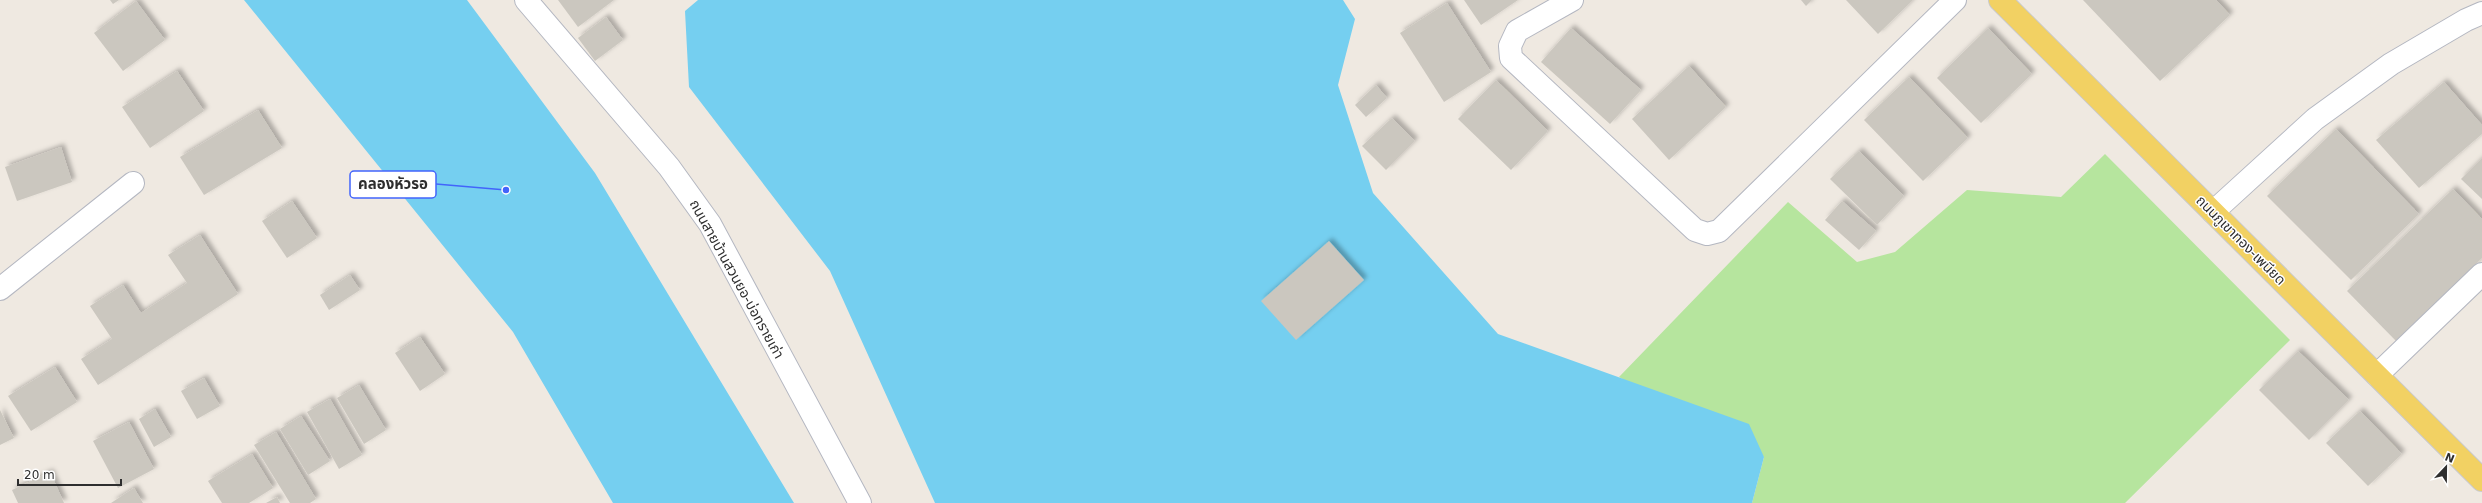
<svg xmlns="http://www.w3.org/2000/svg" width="2482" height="503" font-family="'DejaVu Sans','Noto Sans Thai',sans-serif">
  <defs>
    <filter id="shadow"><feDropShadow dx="3.5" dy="-3.5" stdDeviation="2" flood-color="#0004"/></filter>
  </defs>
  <rect width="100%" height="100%" fill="#efe9e1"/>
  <path fill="#b6e59e" d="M 2105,154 L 2290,340 L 2125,503 L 1752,503 L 1764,457 L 1619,377 L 1788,202 L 1857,262 L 1895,252 L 1967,190 L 2061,197 Z"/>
  <g fill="#75cff0">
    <path d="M 244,0 L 467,0 L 595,173 L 794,503 L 613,503 L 513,332 Z"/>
    <path d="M 698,0 L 1343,0 L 1355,19 L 1338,85 L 1373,193 L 1498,334 L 1749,424 L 1764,457 L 1752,503 L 935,503 L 830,271 L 689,87 L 685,11 Z"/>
  </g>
  <g fill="#cbc7bf" filter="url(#shadow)">
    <path d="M 110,0 L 119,0 L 113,4 Z"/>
    <path d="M 558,0 L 614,0 L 578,27 Z"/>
    <path d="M 1464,0 L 1518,0 L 1481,25 Z"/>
    <path d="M 1801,0 L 1812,0 L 1806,6 Z"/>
    <path d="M 1846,0 L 1913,0 L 1878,34 Z"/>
    <path d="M 2083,0 L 2216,0 L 2230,15 L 2160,81 Z"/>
    <path d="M 136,1 L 165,40 L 123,71 L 94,33 Z"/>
    <path d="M 1447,3 L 1491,72 L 1444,102 L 1400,33 Z"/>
    <path d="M 606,17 L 623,40 L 595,61 L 578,38 Z"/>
    <path d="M 1571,28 L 1641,90 L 1610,124 L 1541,62 Z"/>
    <path d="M 1988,28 L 2032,74 L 1981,123 L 1937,78 Z"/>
    <path d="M 1689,66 L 1726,107 L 1669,160 L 1632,119 Z"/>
    <path d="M 177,71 L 204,111 L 150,148 L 122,107 Z"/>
    <path d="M 1909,77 L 1968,138 L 1923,181 L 1864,120 Z"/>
    <path d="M 1496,80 L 1548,131 L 1511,170 L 1458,119 Z"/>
    <path d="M 2444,82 L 2482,125 L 2482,134 L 2419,188 L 2376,140 Z"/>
    <path d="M 1376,85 L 1387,98 L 1366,117 L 1355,105 Z"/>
    <path d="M 258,110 L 282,148 L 204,195 L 180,157 Z"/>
    <path d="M 1392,118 L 1415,141 L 1386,170 L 1362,146 Z"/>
    <path d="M 2336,129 L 2419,214 L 2351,280 L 2267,196 Z"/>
    <path d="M 61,147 L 72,182 L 17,201 L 5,167 Z"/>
    <path d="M 1859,151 L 1904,196 L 1877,225 L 1830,179 Z"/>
    <path d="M 2482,158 L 2482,199 L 2461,179 Z"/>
    <path d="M 2453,189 L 2482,219 L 2482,258 L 2396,341 L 2347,291 Z"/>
    <path d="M 292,201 L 317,238 L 287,258 L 262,221 Z"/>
    <path d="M 1842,201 L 1876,231 L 1859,250 L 1825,220 Z"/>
    <path d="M 200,235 L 238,294 L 98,385 L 81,359 L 112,339 L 90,306 L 123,285 L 141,313 L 187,283 L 168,255 Z"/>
    <path d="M 1329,241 L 1364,280 L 1296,340 L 1261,301 Z"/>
    <path d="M 350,275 L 360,290 L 329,310 L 320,295 Z"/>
    <path d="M 420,337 L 445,374 L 420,391 L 395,353 Z"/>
    <path d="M 2298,351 L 2349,400 L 2309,440 L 2259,390 Z"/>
    <path d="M 55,367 L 77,402 L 31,431 L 8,396 Z"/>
    <path d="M 204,378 L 220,406 L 197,419 L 181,391 Z"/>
    <path d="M 359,385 L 386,430 L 364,444 L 337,398 Z"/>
    <path d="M 330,399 L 362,455 L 339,469 L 307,412 Z"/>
    <path d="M 155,409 L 171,437 L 154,447 L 139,419 Z"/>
    <path d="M 0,410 L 14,438 L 0,445 Z"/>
    <path d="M 2360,411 L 2402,454 L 2368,486 L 2326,443 Z"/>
    <path d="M 301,416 L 330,461 L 308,475 L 280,429 Z"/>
    <path d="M 129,422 L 154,469 L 118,488 L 93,441 Z"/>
    <path d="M 276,432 L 316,499 L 310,503 L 290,503 L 254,445 Z"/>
    <path d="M 252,454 L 273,488 L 249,503 L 222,503 L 208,481 Z"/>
    <path d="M 50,472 L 64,503 L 18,503 L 12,490 Z"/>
    <path d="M 134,488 L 143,503 L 111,503 Z"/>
    <path d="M 277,497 L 280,503 L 266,503 Z"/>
  </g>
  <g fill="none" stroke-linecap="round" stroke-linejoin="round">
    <g stroke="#b4b7c1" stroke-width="24">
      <g id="minor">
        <path d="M 526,0 L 669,167 L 710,224 L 860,503"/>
        <path d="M 1572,0 L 1517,31 L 1510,46 L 1511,58 L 1695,230 L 1707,234 L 1719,231 L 1955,0"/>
        <path d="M 2213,212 L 2315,119 L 2391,64 L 2466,20 L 2482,13"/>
        <path d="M 0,289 L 133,183"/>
        <path d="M 2377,375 L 2482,274"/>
      </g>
    </g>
    <g stroke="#c9c9c9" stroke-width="24">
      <path id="major" d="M 2000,0 L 2482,480"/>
    </g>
    <use href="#minor" stroke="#fff" stroke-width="22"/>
    <use href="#major" stroke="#f2d163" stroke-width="22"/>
  </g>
  <g text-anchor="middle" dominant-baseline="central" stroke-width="3" stroke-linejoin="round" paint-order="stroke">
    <g font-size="14" fill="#2e2e2e" stroke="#fff">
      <text transform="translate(2241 240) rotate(45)">ถนนภูเขาทอง-เพนียด</text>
      <text transform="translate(737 279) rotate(61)">ถนนสายบ้านสวนยอ-บ่อทรายเก่า</text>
    </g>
  </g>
  <path fill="none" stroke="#4264fb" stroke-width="1.5" d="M506 190L436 184"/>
  <circle fill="#4264fb" stroke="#fff" stroke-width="1.5" cx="506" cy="190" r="4"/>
  <rect fill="#fff" stroke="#4264fb" stroke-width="1.5" x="350" y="171" width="86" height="27" rx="4"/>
  <g font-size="15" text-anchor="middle" font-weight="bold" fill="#2e2e2e">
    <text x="393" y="189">คลองหัวรอ</text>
  </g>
  <g transform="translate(2446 467) rotate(22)" stroke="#ffffff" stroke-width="3" paint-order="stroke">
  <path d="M0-3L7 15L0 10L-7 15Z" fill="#2e2e2e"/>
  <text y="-6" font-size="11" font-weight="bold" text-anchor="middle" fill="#2e2e2e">N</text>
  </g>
  <path d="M18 479v6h103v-6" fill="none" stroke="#2e2e2e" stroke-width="2"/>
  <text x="24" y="479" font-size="12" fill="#2e2e2e" stroke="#ffffff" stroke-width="3" paint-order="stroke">20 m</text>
</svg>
